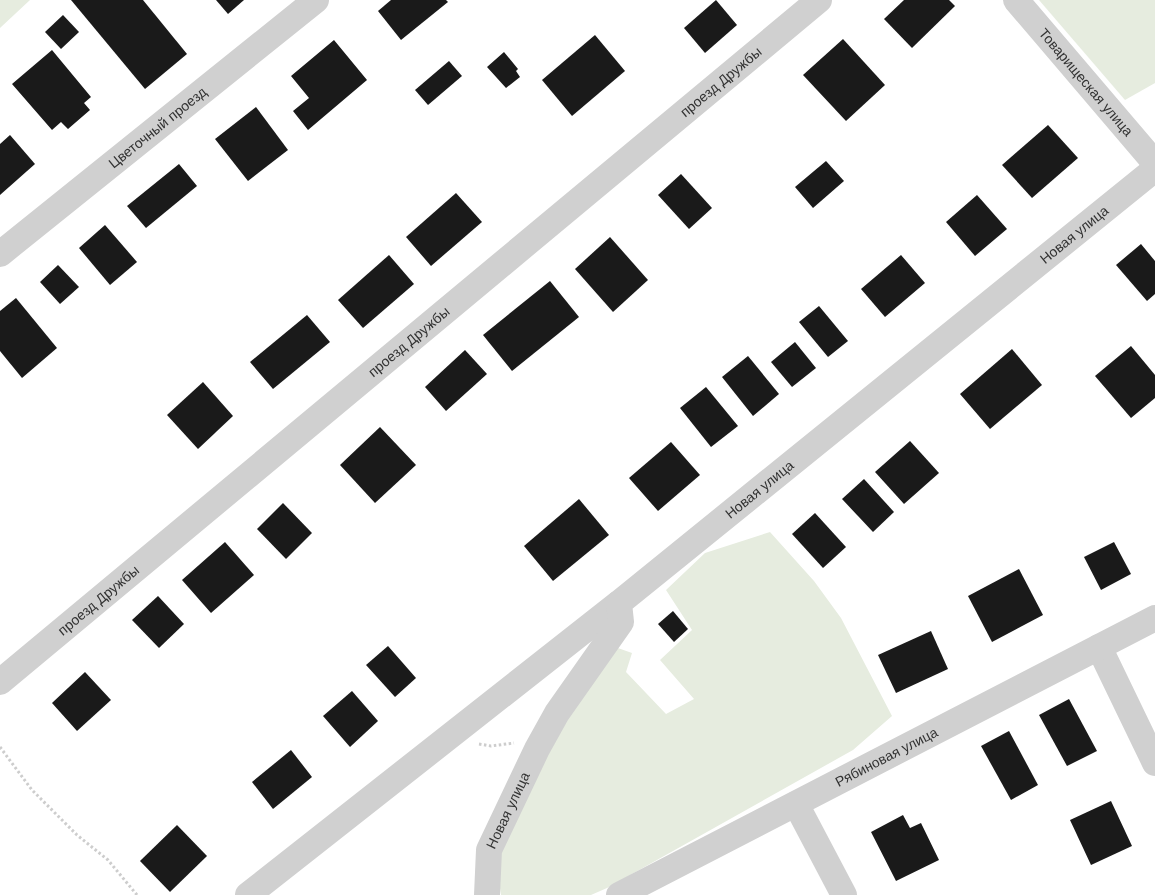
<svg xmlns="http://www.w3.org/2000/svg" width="1155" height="895" font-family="Helvetica,sans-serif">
  <rect width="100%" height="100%" fill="#fff"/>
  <g fill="#e6ecdf">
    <path d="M 0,0 L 30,0 L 0,28 Z"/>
    <path d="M 1039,0 L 1155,0 L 1155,83 L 1125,100 Z"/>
    <path d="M 770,532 L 814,581 L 841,618 L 892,716 L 853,750 L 607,888 L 591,895 L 501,895 L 495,857 L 545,748 L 615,647 L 632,653 L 626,672 L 666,714 L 694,699 L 660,660 L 692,630 L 666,590 L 705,553 Z"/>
  </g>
  <g fill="#1a1a1a">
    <path d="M 71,0 L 143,0 L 187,54 L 145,89 Z"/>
    <path d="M 216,0 L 244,0 L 228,14 Z"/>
    <path d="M 391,0 L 446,0 L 448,2 L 401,40 L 378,11 Z"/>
    <path d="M 716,0 L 737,25 L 705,53 L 684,28 Z"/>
    <path d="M 904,0 L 949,0 L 955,6 L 912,48 L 884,19 Z"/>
    <path d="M 63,15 L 79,32 L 61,49 L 45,32 Z"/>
    <path d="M 595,35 L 625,71 L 572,116 L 542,80 Z"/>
    <path d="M 843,39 L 885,85 L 846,121 L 803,75 Z"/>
    <path d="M 334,40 L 367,80 L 308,130 L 293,111 L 309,98 L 291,76 Z"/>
    <path d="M 52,50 L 91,97 L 84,103 L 90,110 L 68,129 L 61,122 L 52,130 L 12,84 Z"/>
    <path d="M 504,52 L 518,69 L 516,71 L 520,77 L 506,88 L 487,67 Z"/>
    <path d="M 449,61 L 462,76 L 428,105 L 415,90 Z"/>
    <path d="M 256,107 L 288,150 L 248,181 L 215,139 Z"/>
    <path d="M 1048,125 L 1078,158 L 1032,198 L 1002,165 Z"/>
    <path d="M 10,135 L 35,164 L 0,195 L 0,144 Z"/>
    <path d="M 826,161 L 844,181 L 813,208 L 795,187 Z"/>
    <path d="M 179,164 L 197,186 L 146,228 L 127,206 Z"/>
    <path d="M 681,174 L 712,208 L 689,229 L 658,195 Z"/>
    <path d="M 456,193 L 482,222 L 431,266 L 406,237 Z"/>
    <path d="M 977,195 L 1007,229 L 975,256 L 946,222 Z"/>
    <path d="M 105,225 L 137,262 L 110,285 L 79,248 Z"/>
    <path d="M 610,237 L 648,280 L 613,312 L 575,269 Z"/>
    <path d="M 1141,244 L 1155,261 L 1155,294 L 1147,301 L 1116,265 Z"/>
    <path d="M 389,255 L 414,284 L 363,328 L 338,300 Z"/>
    <path d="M 901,255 L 925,283 L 885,317 L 861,289 Z"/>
    <path d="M 58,265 L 79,287 L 60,304 L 40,282 Z"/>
    <path d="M 550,281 L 579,317 L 512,371 L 483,335 Z"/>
    <path d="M 16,298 L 57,348 L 22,378 L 0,351 L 0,311 Z"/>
    <path d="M 819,306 L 848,341 L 828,357 L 799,322 Z"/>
    <path d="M 307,315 L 330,342 L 273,389 L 250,362 Z"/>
    <path d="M 795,342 L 816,368 L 792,387 L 771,362 Z"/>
    <path d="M 1131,346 L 1155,375 L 1155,398 L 1131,418 L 1095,376 Z"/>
    <path d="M 1012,349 L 1042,385 L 990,429 L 960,394 Z"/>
    <path d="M 465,350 L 487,374 L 446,411 L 425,387 Z"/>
    <path d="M 748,356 L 779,394 L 753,416 L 722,377 Z"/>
    <path d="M 203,382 L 233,416 L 198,449 L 167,415 Z"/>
    <path d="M 706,387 L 738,426 L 711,447 L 680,408 Z"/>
    <path d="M 380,427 L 416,465 L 375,503 L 340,465 Z"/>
    <path d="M 910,441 L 939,473 L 904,504 L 875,472 Z"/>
    <path d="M 671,442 L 700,475 L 658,511 L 629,478 Z"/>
    <path d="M 864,479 L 894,512 L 873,532 L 842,499 Z"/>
    <path d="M 579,499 L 609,535 L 553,581 L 524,546 Z"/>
    <path d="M 283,503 L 312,533 L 286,559 L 257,529 Z"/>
    <path d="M 815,513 L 846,547 L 823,568 L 792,534 Z"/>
    <path d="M 225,542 L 254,575 L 211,613 L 182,580 Z"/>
    <path d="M 1114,542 L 1131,574 L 1101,590 L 1084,557 Z"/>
    <path d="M 1019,569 L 1043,615 L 992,642 L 968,596 Z"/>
    <path d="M 158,596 L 184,624 L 159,648 L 132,620 Z"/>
    <path d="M 673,611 L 688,629 L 674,642 L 658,624 Z"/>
    <path d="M 931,631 L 948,669 L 896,693 L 878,655 Z"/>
    <path d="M 388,646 L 416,678 L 395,697 L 366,665 Z"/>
    <path d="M 85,672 L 111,700 L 77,731 L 52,703 Z"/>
    <path d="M 352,691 L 378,721 L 350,747 L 323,716 Z"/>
    <path d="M 1069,699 L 1097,751 L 1067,766 L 1039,715 Z"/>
    <path d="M 1009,731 L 1038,785 L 1011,800 L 981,746 Z"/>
    <path d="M 291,750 L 312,777 L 273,809 L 252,782 Z"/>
    <path d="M 1111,801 L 1132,846 L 1091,865 L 1070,820 Z"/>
    <path d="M 903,815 L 910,828 L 921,823 L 939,860 L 896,881 L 871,832 Z"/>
    <path d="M 177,825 L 207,856 L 170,892 L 140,861 Z"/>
  </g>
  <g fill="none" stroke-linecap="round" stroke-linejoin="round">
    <g stroke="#cdcdcd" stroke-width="3" stroke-dasharray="2.5 2.5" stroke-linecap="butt">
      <path d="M 479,744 L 491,746 L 514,743"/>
      <path d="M 0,747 L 32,790 L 77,835 L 108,860 L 137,895"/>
    </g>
    <g stroke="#d0d0d0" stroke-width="26">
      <path id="s1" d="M 1016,0 L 1155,163"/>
      <path id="s2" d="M 0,254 L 316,0"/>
      <path d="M 1099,647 L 1155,763"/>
      <path id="s3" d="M 0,682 L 819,0"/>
      <path d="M 796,804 L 844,895"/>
      <path d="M 248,895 L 619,603"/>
      <path id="s4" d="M 487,895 L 489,850 L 537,749 L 557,713 L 621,622 L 619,603 L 1155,169"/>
      <path id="s5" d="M 619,895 L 1155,618"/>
    </g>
  </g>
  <g text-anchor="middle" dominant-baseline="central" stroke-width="5" stroke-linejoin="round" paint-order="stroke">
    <g font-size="14" fill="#333" stroke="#fff">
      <text stroke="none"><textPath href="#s1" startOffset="108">Товарищеская улица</textPath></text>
      <text stroke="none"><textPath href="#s3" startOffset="938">проезд Дружбы</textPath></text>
      <text stroke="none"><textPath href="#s2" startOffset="202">Цветочный проезд</textPath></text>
      <text stroke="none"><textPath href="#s4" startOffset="914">Новая улица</textPath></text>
      <text stroke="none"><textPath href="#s3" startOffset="532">проезд Дружбы</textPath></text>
      <text stroke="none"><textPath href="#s4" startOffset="509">Новая улица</textPath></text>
      <text stroke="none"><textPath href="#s3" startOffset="128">проезд Дружбы</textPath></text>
      <text stroke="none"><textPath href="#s5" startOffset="301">Рябиновая улица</textPath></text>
      <text stroke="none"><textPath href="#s4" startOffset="89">Новая улица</textPath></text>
    </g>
  </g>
</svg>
